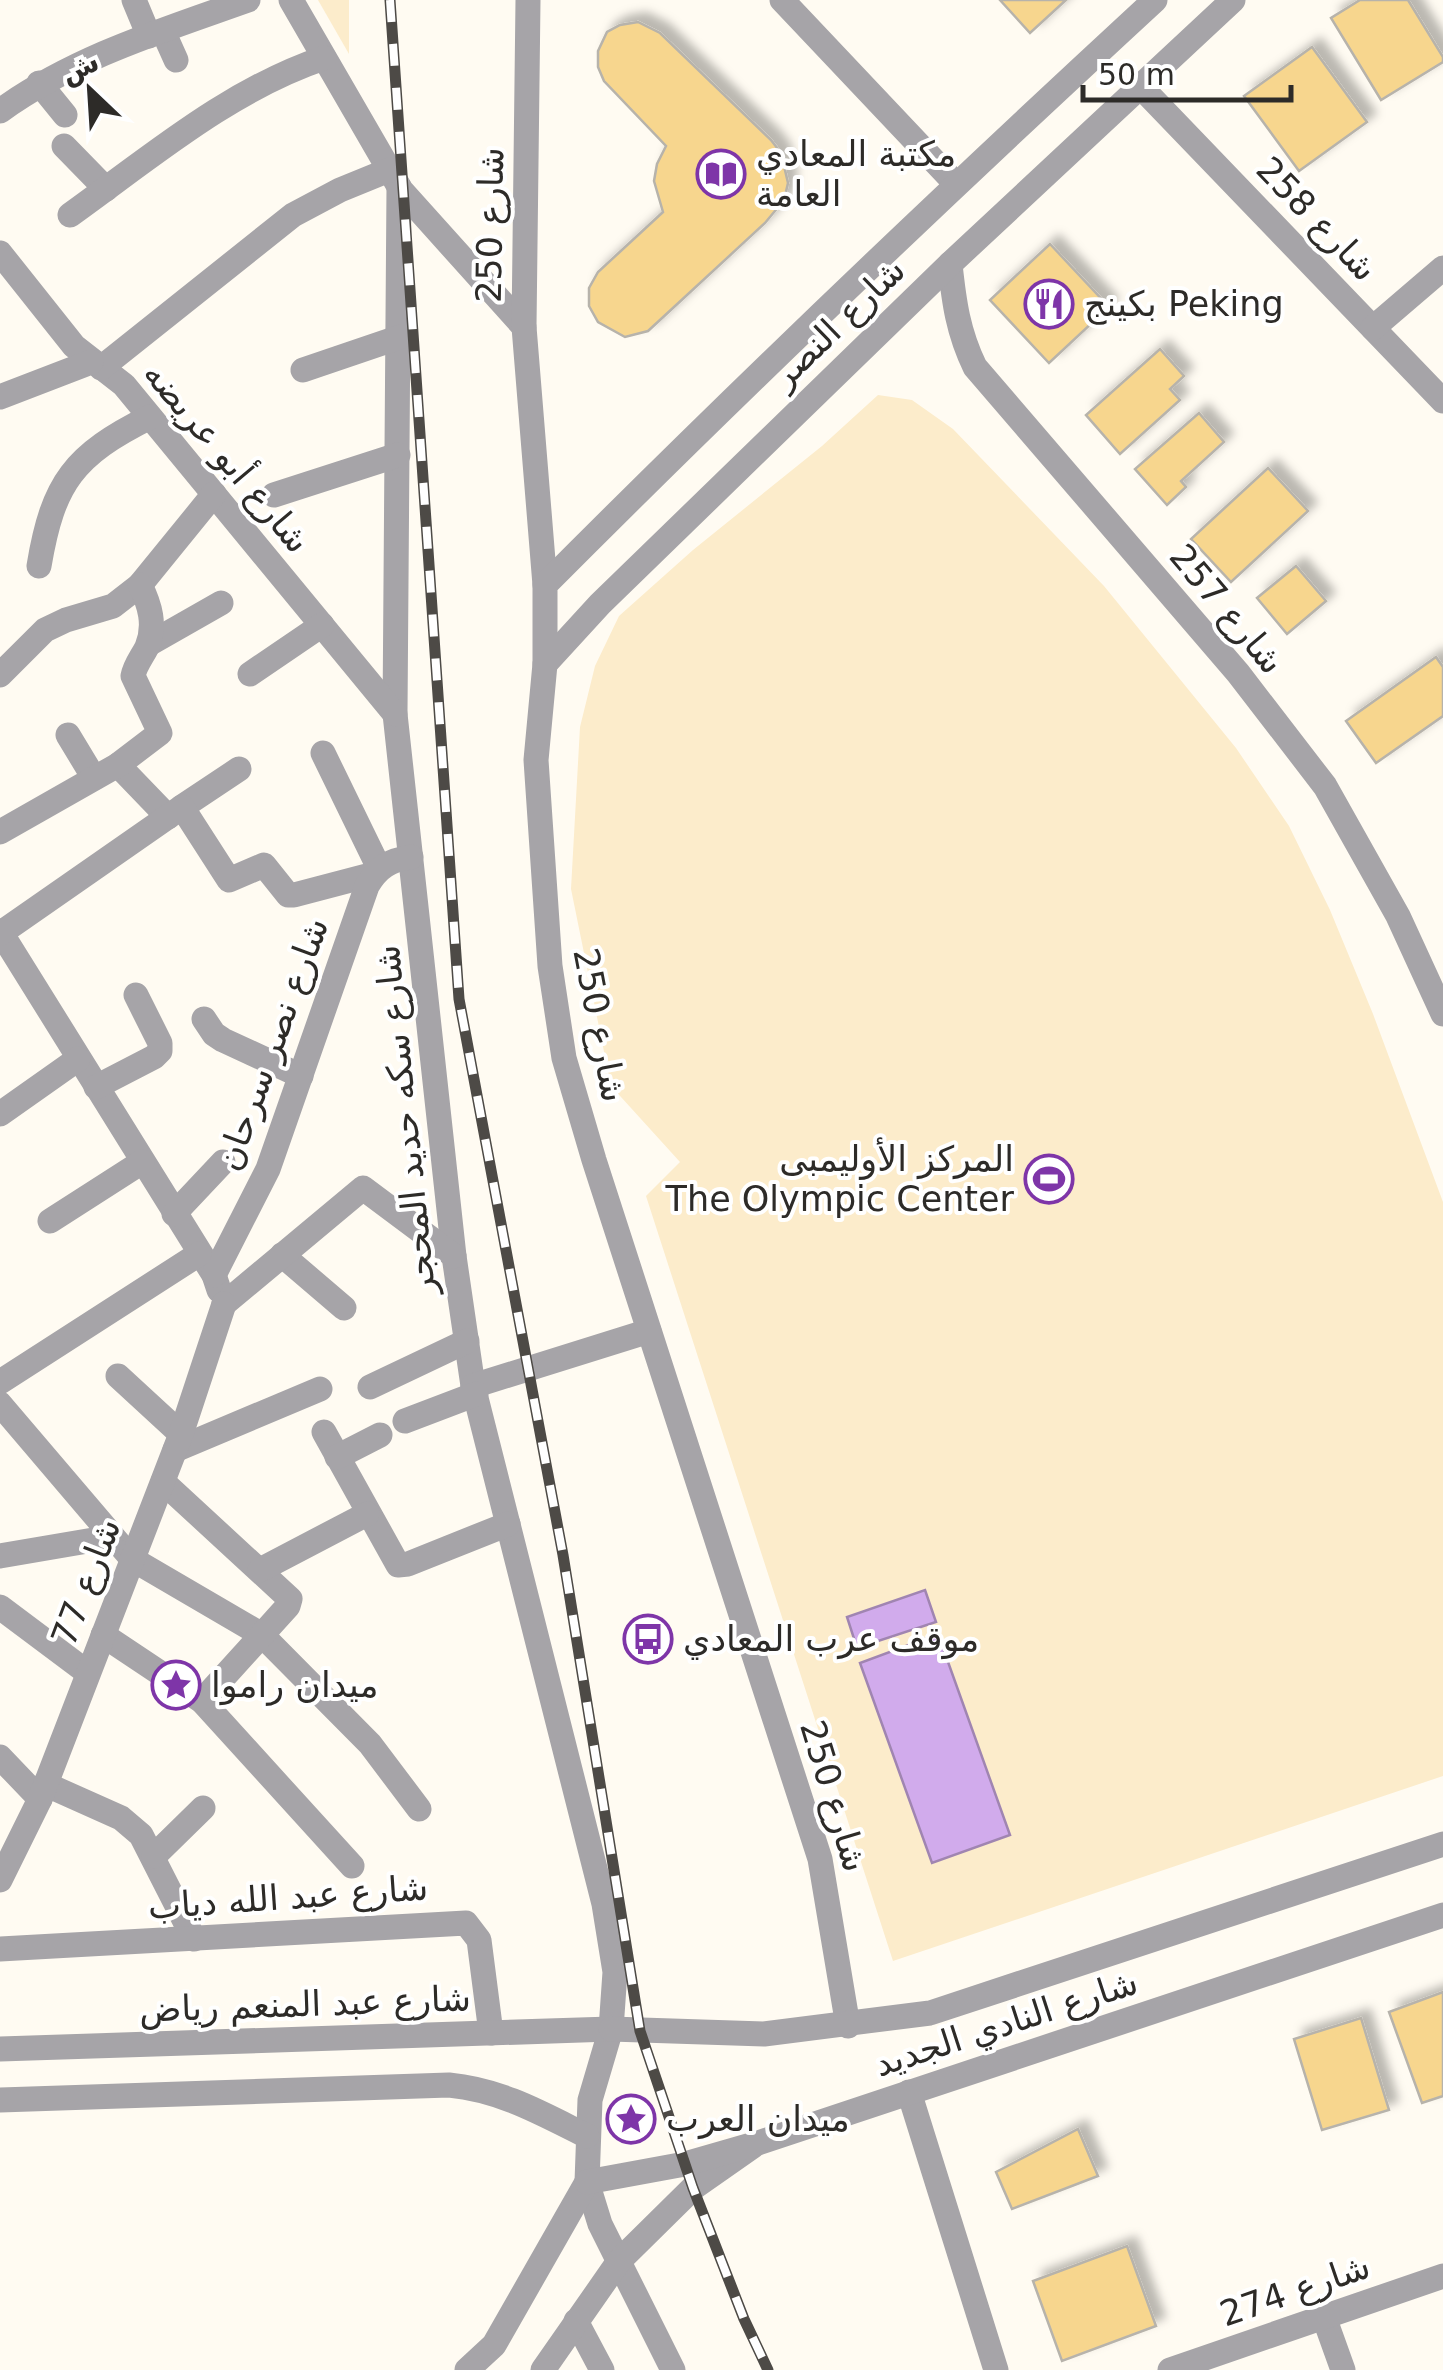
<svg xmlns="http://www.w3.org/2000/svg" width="1443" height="2370" font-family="'DejaVu Sans','Noto Naskh Arabic',sans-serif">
  <defs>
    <filter id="shadow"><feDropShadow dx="9" dy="-9" stdDeviation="5" flood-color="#0004"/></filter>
  </defs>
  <rect width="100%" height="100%" fill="#fffbf2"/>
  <g fill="#fceccb">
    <path d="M 318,0 L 349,0 L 349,54 Z"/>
    <path d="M 878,395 L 912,400 L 953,429 L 1104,586 L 1236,748 L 1289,826 L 1330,910 L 1373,1014 L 1443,1202 L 1443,1776 L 893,1961 L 646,1196 L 680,1162 L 611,1086 L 571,889 L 580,727 L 595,666 L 619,616 L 693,550 L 822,446 Z"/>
  </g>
  <g fill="#d1abec" stroke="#a085b1" stroke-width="2.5">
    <path d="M 925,1590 L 936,1622 L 857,1648 L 847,1617 Z"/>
    <path d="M 938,1634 L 1010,1835 L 932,1863 L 860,1663 Z"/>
  </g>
  <g fill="#f7d68e" stroke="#b7b3ab" stroke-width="2.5" filter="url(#shadow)">
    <path d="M 1000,0 L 1066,0 L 1030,33 Z"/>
    <path d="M 1360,0 L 1408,0 L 1443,57 L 1443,62 L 1381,100 L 1331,18 Z"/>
    <path d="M 638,22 L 660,33 L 771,140 L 781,153 L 788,183 L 784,200 L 765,223 L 648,331 L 625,337 L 598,322 L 589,306 L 589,288 L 598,272 L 663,212 L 654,181 L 657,164 L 666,146 L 604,81 L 598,67 L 598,51 L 607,32 L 620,25 Z"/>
    <path d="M 1312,47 L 1367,122 L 1299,171 L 1244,96 Z"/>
    <path d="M 1050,244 L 1109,307 L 1049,363 L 990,300 Z"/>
    <path d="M 1160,349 L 1184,376 L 1170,389 L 1180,400 L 1120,454 L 1086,415 Z"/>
    <path d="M 1199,413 L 1224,442 L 1181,481 L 1186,487 L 1167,505 L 1135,469 Z"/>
    <path d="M 1268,468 L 1308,511 L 1231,582 L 1191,539 Z"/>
    <path d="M 1296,566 L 1326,601 L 1287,634 L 1257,598 Z"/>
    <path d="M 1436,657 L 1443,667 L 1443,716 L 1376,763 L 1346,721 Z"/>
    <path d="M 1443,1992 L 1443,2096 L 1422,2103 L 1389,2012 Z"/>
    <path d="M 1361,2018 L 1389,2110 L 1322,2130 L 1294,2039 Z"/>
    <path d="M 1078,2129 L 1098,2176 L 1012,2209 L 996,2172 Z"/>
    <path d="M 1127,2246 L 1156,2326 L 1062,2361 L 1033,2281 Z"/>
  </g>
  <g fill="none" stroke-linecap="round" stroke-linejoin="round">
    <g stroke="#a6a4a8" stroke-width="25">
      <path d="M 134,0 L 149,36"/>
      <path d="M 291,0 L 401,190 L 524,327"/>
      <path d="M 528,0 L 524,327 L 545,585"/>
      <path d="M 782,0 L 956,184"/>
      <path d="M 163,31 L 176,60"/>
      <path d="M 39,83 L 65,115"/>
      <path d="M 1140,86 L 1443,401"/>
      <path d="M 0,111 C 75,57 161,31 248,0"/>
      <path d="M 64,146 L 106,189"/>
      <path d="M 399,187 L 395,714 L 454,1256 L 473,1386 L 604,1904 L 615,1972 L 611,2029 L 590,2100 L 587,2182 L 600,2224 L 673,2370"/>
      <path d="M 70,215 C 151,157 229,90 324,58"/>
      <path d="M 0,253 L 74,346 L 124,385 L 395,714"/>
      <path d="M 1373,328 L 1443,268"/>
      <path d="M 101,368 L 293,215 L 340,190 L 389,170"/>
      <path d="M 303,370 L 400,337"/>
      <path d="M 0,397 L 91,362"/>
      <path d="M 274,495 L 398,455"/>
      <path d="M 39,566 C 53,482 74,455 150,417"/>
      <path d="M 149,644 L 221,603"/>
      <path d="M 250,674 L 322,625"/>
      <path d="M 0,675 L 45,630 L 66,620 L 113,606 L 140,585 L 214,494"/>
      <path d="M 68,735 L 94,778"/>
      <path d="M 323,753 L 379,868"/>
      <path d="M 118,765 L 168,817"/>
      <path d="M 182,807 L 239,769"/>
      <path d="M 0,832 L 118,765 L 160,733 L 133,676 C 135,665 142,657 147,647 C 156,625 150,605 140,585"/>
      <path d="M 0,931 L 214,1275 L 219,1290"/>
      <path d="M 1,933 L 182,807 L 229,880 L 264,865 L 288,895 L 294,895 L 374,874"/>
      <path d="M 204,1019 L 214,1034 L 223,1040 L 301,1076"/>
      <path d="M 96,1087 L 154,1057 L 160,1051 L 160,1043 L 136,995"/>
      <path d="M 0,1114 L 78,1059"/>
      <path d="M 174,1214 L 223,1162"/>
      <path d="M 50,1221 L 142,1162"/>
      <path d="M 282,1255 L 344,1308"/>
      <path d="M 214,1275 L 268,1169 L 367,886 C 378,867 390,860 411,857"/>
      <path d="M 224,1304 L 363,1188 L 454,1256"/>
      <path d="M 118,1376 L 181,1434"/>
      <path d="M 0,1382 L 199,1254"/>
      <path d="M 473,1386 L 649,1331"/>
      <path d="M 370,1387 L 467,1341"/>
      <path d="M 0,1404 L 132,1559 L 262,1635 L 370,1744 L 419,1809"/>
      <path d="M 405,1421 L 476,1394"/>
      <path d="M 324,1432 L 398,1565 L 408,1564 L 508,1524"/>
      <path d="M 175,1450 L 320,1389"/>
      <path d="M 337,1457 L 380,1435"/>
      <path d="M 163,1482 L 290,1599 L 288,1606 L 202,1701"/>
      <path d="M 0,1556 L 111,1537"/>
      <path d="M 260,1570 L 367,1514"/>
      <path d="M 0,1607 L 88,1673"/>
      <path d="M 103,1635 L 202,1701 L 352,1866"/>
      <path d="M 0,1757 L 40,1799"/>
      <path d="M 45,1784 L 121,1818 L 141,1835 L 194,1939"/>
      <path d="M 154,1856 L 203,1808"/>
      <path d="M 0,1880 L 40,1799 L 181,1434 L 224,1304"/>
      <path d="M 0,1949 L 466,1923 L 479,1940 L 491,2033"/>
      <path d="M 0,2049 L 611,2029"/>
      <path d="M 909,2092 L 996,2370"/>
      <path d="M 0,2100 L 449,2085 C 501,2090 541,2113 587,2136"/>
      <path d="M 1324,2317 L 1343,2370"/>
      <path d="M 576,2321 L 602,2370"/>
      <path d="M 467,2370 L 494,2345 L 587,2182"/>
      <path d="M 543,2370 L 619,2261 L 693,2188 L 753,2146"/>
      <path d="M 1170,2370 L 1443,2276"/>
    </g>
    <g stroke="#a6a4a8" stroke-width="25">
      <path d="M 950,264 C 954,302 958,332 975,367 L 1238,673 L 1325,786 L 1398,916 L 1443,1014"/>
      <path d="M 545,664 L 600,604 L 950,264 L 1233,0"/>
      <path d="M 848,2026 L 820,1859 L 594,1160 L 564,1058 L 550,966 L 536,760 L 545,664 L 545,585 C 744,385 948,191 1155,0"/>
      <path d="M 611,2029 L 764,2034 L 930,2013 L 1443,1844"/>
      <path d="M 587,2182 L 685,2164 L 758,2143 L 1443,1915"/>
    </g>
    <g stroke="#4d4a46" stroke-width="11">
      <path id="rail" d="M 390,0 L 459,999 L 563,1555 L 640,2031 L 693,2188 L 744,2319 L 768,2370"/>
    </g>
    <use href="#rail" stroke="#fff" stroke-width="8" stroke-dasharray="22" stroke-linecap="butt"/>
  </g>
  <defs>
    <g id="library-ring" transform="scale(2.5)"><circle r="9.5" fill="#fff" stroke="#7e35a8" stroke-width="1.5"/><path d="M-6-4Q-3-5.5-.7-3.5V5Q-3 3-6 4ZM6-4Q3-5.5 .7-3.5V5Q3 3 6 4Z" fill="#7e35a8"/></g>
    <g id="restaurant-ring" transform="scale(2.5)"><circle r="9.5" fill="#fff" stroke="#7e35a8" stroke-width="1.5"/><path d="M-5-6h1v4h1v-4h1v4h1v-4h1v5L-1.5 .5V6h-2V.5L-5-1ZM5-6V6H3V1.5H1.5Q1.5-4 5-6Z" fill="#7e35a8"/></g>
    <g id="stadium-ring" transform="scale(2.5)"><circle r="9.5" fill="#fff" stroke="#7e35a8" stroke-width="1.5"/><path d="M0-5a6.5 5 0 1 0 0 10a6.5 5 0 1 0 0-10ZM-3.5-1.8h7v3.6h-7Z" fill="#7e35a8"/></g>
    <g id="bus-ring" transform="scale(2.5)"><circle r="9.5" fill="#fff" stroke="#7e35a8" stroke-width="1.5"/><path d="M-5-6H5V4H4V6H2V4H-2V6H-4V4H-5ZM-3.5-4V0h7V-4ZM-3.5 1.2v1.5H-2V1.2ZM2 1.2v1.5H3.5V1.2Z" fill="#7e35a8"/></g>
    <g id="sight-ring" transform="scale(2.5)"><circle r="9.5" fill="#fff" stroke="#7e35a8" stroke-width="1.5"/><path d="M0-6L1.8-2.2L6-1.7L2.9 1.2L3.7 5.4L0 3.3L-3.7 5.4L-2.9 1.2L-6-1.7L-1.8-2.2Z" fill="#7e35a8"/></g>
  </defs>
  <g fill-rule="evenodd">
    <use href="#library-ring" x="721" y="174"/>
    <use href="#restaurant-ring" x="1049" y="304"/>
    <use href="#stadium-ring" x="1049" y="1179"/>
    <use href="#bus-ring" x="648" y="1639"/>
    <use href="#sight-ring" x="176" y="1685"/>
    <use href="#sight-ring" x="631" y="2119"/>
  </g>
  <g text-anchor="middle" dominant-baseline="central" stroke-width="8" stroke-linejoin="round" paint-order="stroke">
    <g font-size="35" fill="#2d2b28" stroke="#fff" text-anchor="start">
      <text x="756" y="154">مكتبة المعادي<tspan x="756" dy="40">العامة</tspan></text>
      <text x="1084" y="304">بكينج Peking</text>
      <text x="1014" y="1159" text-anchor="end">المركز الأوليمبى<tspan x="1014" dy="40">The Olympic Center</tspan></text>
      <text x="683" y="1639">موقف عرب المعادي</text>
      <text x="211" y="1685">ميدان راموا</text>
      <text x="666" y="2119">ميدان العرب</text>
    </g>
    <g font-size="35" fill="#2d2b28" stroke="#fff">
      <text transform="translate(1317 219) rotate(46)">شارع 258</text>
      <text transform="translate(490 225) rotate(-89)">شارع 250</text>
      <text transform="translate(838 323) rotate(-44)">شارع النصر</text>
      <text transform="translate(227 457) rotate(50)">شارع أبو عريضه</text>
      <text transform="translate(1227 609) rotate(50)">شارع 257</text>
      <text transform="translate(600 1025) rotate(79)">شارع 250</text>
      <text transform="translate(272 1044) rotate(-70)">شارع نصر سرحان</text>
      <text transform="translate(405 1120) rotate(-96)">شارع سكه حديد المحجر</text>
      <text transform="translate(86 1582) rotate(-69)">شارع 77</text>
      <text transform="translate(834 1796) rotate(73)">شارع 250</text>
      <text transform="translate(288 1897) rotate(-4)">شارع عبد الله دياب</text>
      <text transform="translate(305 2004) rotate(-2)">شارع عبد المنعم رياض</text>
      <text transform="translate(1006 2023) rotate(-18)">شارع النادي الجديد</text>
      <text transform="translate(1295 2290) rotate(-19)">شارع 274</text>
    </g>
  </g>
  <g transform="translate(90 90) rotate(335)" stroke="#ffffff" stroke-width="8" paint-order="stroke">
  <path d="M0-8L18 38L0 25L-18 38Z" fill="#2d2b28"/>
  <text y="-15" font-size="28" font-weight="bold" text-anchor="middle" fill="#2d2b28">ش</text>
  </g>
  <path d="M1083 85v15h208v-15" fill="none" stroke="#2d2b28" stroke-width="5"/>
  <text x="1098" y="85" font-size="30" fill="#2d2b28" stroke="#ffffff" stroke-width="8" paint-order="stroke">50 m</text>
</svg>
